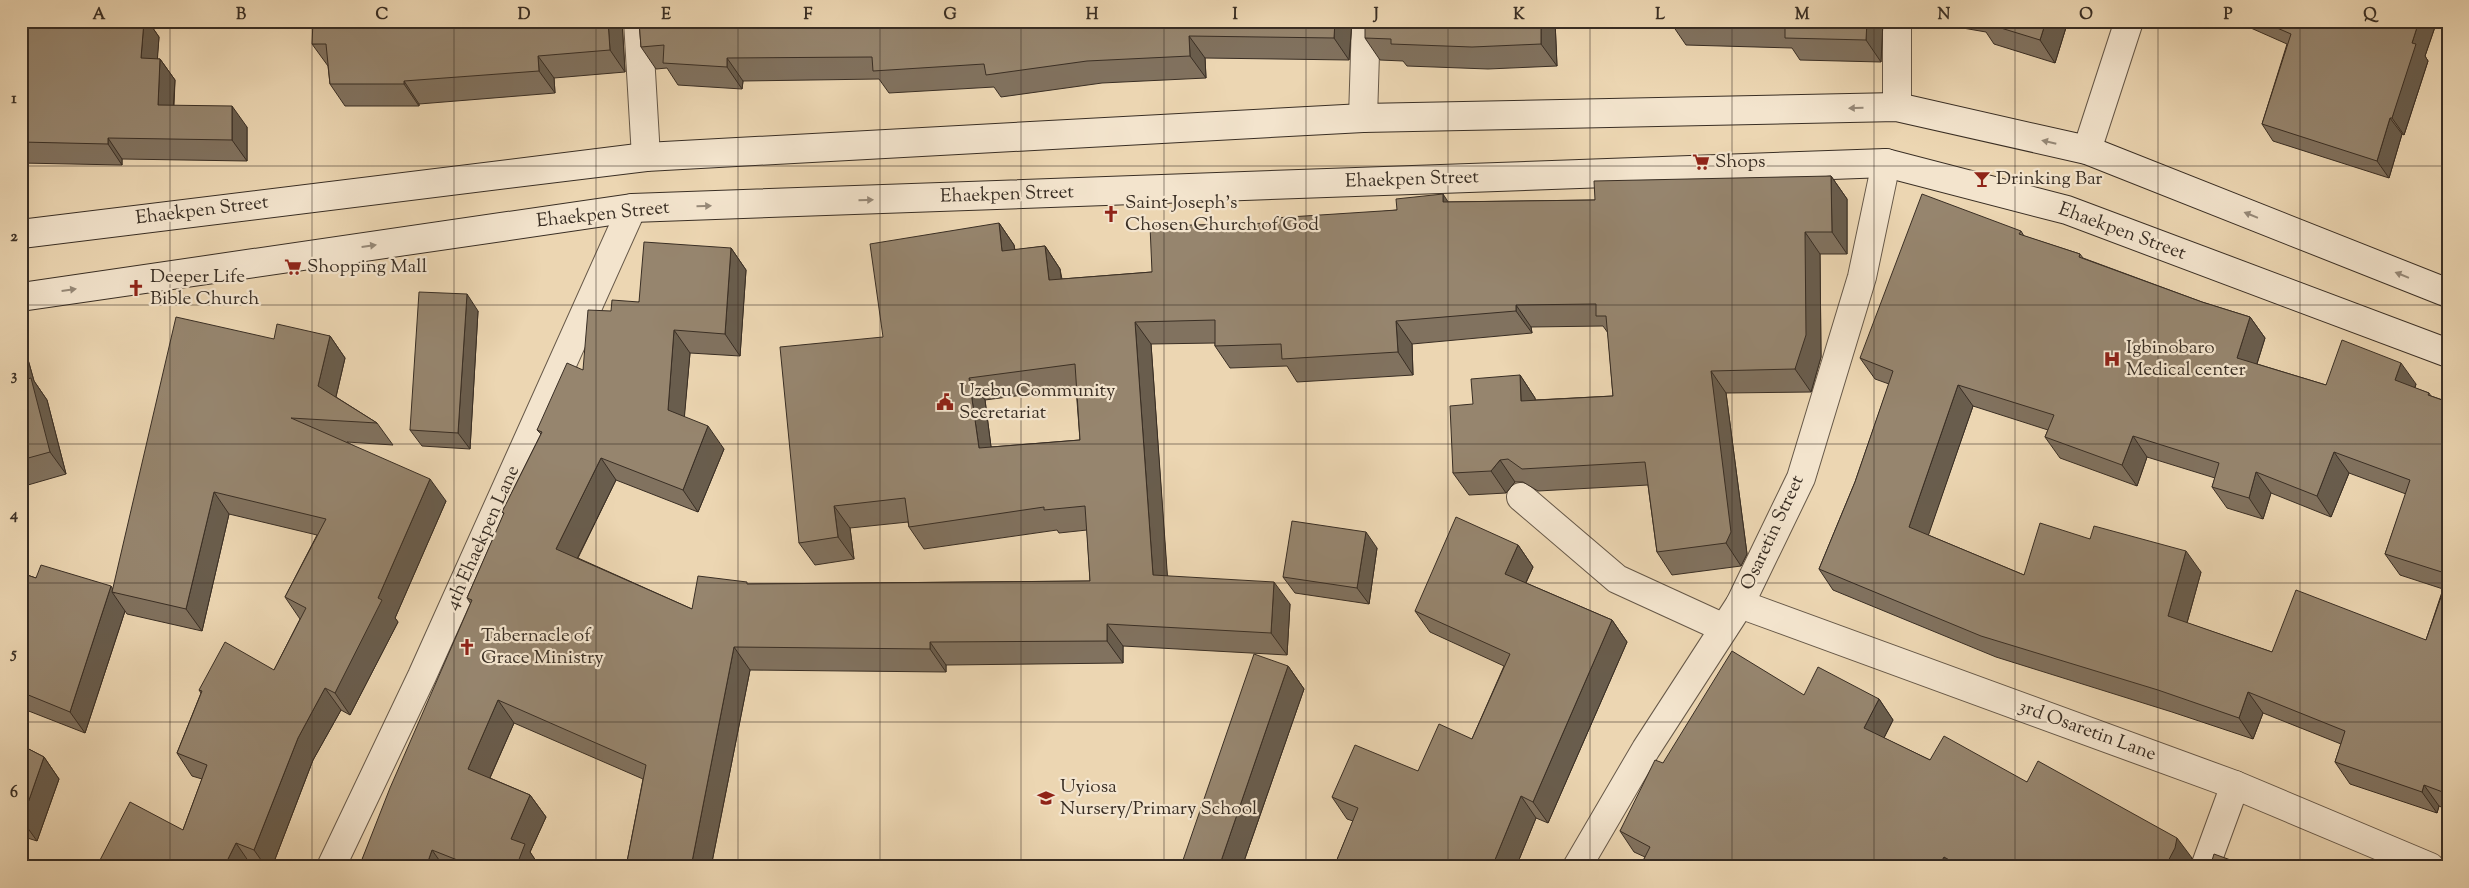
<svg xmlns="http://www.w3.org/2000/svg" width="2469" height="888" font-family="'Sorts Mill Goudy',serif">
  <rect width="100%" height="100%" fill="#ecd6b2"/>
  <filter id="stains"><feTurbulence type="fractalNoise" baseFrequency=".004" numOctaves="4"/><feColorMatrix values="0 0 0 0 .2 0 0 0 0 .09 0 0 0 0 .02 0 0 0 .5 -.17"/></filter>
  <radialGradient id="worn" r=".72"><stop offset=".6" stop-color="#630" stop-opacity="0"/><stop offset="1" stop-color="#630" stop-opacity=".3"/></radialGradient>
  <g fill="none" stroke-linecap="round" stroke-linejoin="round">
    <g stroke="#665848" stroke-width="30">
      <g id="street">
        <path d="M 638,21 L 646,157"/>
        <path d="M 1897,107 L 1897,21"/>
        <path d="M 1363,118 L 1366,21"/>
        <path d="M 2087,150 L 2129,21"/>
        <path d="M 1521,497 L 1617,579 L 1724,628"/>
        <path d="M 1740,604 L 2235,785 L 2430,867"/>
        <path d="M 331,867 L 422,676 L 632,208"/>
        <path d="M 1577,867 L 1646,749 L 1740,604 L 1801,478 L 1862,277 L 1886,163"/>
        <path d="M 2205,867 L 2235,785"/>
      </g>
    </g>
    <g stroke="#392e24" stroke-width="30">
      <g id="secondary">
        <path d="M 21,234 L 646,157 L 1363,118 L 1897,107 L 2087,150 L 2448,293"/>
        <path d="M 21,297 L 632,208 L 1886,163 L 2067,210 L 2448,353"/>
      </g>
    </g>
    <use href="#street" stroke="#f3e4cd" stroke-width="28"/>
    <use href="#secondary" stroke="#f3e4cd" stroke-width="28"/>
  </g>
  <g fill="#81725f" stroke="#392e24" fill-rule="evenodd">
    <path d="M 21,21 L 148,21 L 159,37 L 157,59 L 160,59 L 175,80 L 174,106 L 247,127 L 247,161 L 122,159 L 122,165 L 21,163 Z"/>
    <path d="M 622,21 L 625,72 L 554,78 L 555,93 L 419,104 L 419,106 L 345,106 L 330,84 L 328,66 L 312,44 Z"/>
    <path d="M 639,21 L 1352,21 L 1349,60 L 1205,58 L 1206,78 L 1102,83 L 1001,97 L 994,87 L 889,93 L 879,79 L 743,81 L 742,89 L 678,85 L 667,68 L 656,69 L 641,47 Z"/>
    <path d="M 1555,21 L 1557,66 L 1488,69 L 1407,66 L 1403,61 L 1380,60 L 1365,38 Z"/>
    <path d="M 1883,21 L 1881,62 L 1800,60 L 1792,48 L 1686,45 L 1671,23 Z"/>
    <path d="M 1922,21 L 2068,21 L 2055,63 L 1994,44 L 1986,32 Z"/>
    <path d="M 2235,21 L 2437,21 L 2425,56 L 2428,61 L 2404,135 L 2402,134 L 2389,178 L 2273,141 L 2262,124 L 2287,44 Z"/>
    <path d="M 1831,176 L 1847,199 L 1847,254 L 1820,254 L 1821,357 L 1811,392 L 1726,393 L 1747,554 L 1741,566 L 1672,575 L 1657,552 L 1648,485 L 1538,491 L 1523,482 L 1515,482 L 1506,493 L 1469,495 L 1453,473 L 1473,404 L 1520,375 L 1535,398 L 1535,400 L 1613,396 L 1608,333 L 1603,326 L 1531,327 L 1532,333 L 1412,344 L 1413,375 L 1297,382 L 1287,366 L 1230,368 L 1215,346 L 1215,343 L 1151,344 L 1167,576 L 1290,604 L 1287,655 L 1123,646 L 1123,663 L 946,665 L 946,672 L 750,670 L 711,867 L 626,867 L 643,779 L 514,723 L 490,778 L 530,795 L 546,817 L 530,852 L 540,867 L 359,867 L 471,604 L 467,598 L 504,514 L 502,512 L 541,434 L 537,430 L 583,370 L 611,311 L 639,302 L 731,248 L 746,270 L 740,356 L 690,353 L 684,417 L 724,449 L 698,512 L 616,480 L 578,558 L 692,609 L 748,584 L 1090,581 L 1087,530 L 1059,533 L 1057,530 L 924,549 L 909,527 L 908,522 L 850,528 L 854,559 L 815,565 L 799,543 L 883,337 L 999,223 L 1014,245 L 1015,250 L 1045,246 L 1060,269 L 1062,279 L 1152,272 L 1274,223 L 1397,210 L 1448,202 L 1595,200 ZM 1076,388 L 1080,440 L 991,447 L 985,400 Z"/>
    <path d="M 2021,231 L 2024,236 L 2080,254 L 2083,258 L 2202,302 L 2250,317 L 2265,338 L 2257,364 L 2326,385 L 2416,384 L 2415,388 L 2429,393 L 2431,396 L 2448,402 L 2448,810 L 2439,806 L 2437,813 L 2350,784 L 2335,762 L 2341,744 L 2263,713 L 2253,739 L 2172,712 L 1996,657 L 1833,590 L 1819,569 L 1855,482 L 1889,384 L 1875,379 L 1860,358 ZM 1973,406 L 2048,430 L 2045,437 L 2060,458 L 2137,486 L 2147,457 L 2215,478 L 2212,487 L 2227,508 L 2263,519 L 2271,493 L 2331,517 L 2349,473 L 2406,494 L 2385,554 L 2400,575 L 2443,589 L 2426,640 L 2272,652 L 2187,623 L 2201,572 L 2090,539 L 2024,575 L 1928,535 Z"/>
    <path d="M 478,311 L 470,449 L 422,446 L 410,430 Z"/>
    <path d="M 330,336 L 345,358 L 336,397 L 377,423 L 393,445 L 347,442 L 446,501 L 395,618 L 398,622 L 350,715 L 341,710 L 313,760 L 272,867 L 255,867 L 251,865 L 251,867 L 103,867 L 99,862 L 183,830 L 202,779 L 192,776 L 177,753 L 201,693 L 199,690 L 274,670 L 300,619 L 285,597 L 317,535 L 229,514 L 202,631 L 127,614 L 125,611 L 85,733 L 21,708 L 21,573 L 36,578 L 113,589 L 274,339 Z"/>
    <path d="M 21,348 L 27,356 L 34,381 L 47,400 L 66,474 L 21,487 Z"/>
    <path d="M 1518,545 L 1533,567 L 1526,583 L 1612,620 L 1627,642 L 1548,823 L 1536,818 L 1516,867 L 1334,867 L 1353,821 L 1347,819 L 1332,797 L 1418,771 L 1472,739 L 1504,666 L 1430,632 L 1415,611 Z"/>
    <path d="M 1377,548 L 1369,604 L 1295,593 L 1283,577 Z"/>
    <path d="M 1288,666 L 1304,689 L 1242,867 L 1184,867 L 1182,863 Z"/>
    <path d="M 1804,695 L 1879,699 L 1893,720 L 1884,738 L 1930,760 L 2027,782 L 2192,858 L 2190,867 L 1640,867 L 1645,857 L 1634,852 L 1620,831 L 1663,763 Z"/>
    <path d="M 21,745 L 44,757 L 59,779 L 37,841 L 21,836 Z"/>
  </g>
  <g fill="#695d4d" stroke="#392e24">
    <path d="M 144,21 L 148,21 L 159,37 L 156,79 L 141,58 Z"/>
    <path d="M 608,21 L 622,21 L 625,72 L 610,50 Z"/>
    <path d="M 1335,21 L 1352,21 L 1349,60 L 1334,38 Z"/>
    <path d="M 1541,21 L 1555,21 L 1557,66 L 1541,44 Z"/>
    <path d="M 1867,21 L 1883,21 L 1881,62 L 1866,40 Z"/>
    <path d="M 2046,21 L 2068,21 L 2055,63 L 2040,40 Z"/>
    <path d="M 2419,21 L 2437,21 L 2425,56 L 2428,61 L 2404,135 L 2392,118 L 2412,43 Z"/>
    <path d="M 1189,36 L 1205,58 L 1206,78 L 1190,56 Z"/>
    <path d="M 538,56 L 554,78 L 555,93 L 539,71 Z"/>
    <path d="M 727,58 L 743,81 L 742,89 L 727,67 Z"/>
    <path d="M 160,59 L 175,80 L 172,126 L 158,105 Z"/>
    <path d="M 404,81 L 419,104 L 419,106 L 404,84 Z"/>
    <path d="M 232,106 L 247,127 L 247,161 L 232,140 Z"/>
    <path d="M 2390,118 L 2402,134 L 2389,178 L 2377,161 Z"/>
    <path d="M 108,138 L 122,159 L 122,165 L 108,144 Z"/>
    <path d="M 1831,176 L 1847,199 L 1847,254 L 1832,232 Z"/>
    <path d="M 1443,194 L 1458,217 L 1443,202 Z"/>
    <path d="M 999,223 L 1014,245 L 1018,274 L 1002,251 Z"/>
    <path d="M 1805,232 L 1820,254 L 1821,357 L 1811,392 L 1795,369 Z"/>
    <path d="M 1045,246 L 1060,269 L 1064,303 L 1049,280 Z"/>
    <path d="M 731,248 L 746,270 L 740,356 L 725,334 Z"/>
    <path d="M 467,294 L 478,311 L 470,449 L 458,433 Z"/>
    <path d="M 1516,305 L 1531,327 L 1532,333 L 1516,311 Z"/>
    <path d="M 2250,317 L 2265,338 L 2252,379 L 2237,358 Z"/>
    <path d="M 1396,321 L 1412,344 L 1413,375 L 1398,352 Z"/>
    <path d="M 1135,322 L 1151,344 L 1169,598 L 1153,575 Z"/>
    <path d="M 674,330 L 690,353 L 683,433 L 668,410 Z"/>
    <path d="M 330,336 L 345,358 L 333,409 L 318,386 Z"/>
    <path d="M 21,348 L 27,356 L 34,381 L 47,400 L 66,474 L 50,452 L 24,380 L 21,371 Z"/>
    <path d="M 2401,363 L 2416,384 L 2409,401 L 2395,380 Z"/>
    <path d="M 1711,371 L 1726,393 L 1747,554 L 1741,566 L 1726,543 Z"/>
    <path d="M 1520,375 L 1535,398 L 1537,423 L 1521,401 Z"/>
    <path d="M 969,378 L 985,400 L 994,470 L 979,448 Z"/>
    <path d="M 1958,385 L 1973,406 L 1924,548 L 1909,527 Z"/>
    <path d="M 708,426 L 724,449 L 698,512 L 683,490 Z"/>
    <path d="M 2133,436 L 2147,457 L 2137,486 L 2122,465 Z"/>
    <path d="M 2334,452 L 2349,473 L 2331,517 L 2317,496 Z"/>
    <path d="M 601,458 L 616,480 L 571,571 L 556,549 Z"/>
    <path d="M 1500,460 L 1515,482 L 1506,493 L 1491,471 Z"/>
    <path d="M 2256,472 L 2271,493 L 2263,519 L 2249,498 Z"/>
    <path d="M 430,479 L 446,501 L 395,618 L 398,622 L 350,715 L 335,693 L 378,598 Z"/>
    <path d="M 214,492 L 229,514 L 202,631 L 186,609 Z"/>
    <path d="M 834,506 L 850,528 L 854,559 L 838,537 Z"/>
    <path d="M 1366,532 L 1377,548 L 1369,604 L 1357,588 Z"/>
    <path d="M 1518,545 L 1533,567 L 1520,595 L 1505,574 Z"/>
    <path d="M 2186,551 L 2201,572 L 2183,637 L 2168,616 Z"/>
    <path d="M 1274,582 L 1290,604 L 1287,655 L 1271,633 Z"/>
    <path d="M 111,586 L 115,593 L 112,592 L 125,611 L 85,733 L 70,712 Z"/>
    <path d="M 1612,620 L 1627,642 L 1548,823 L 1533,802 Z"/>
    <path d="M 1107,624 L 1123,646 L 1123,663 L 1107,641 Z"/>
    <path d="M 930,642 L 946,665 L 946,672 L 930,649 Z"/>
    <path d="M 734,647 L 750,670 L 711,867 L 691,867 Z"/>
    <path d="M 1288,666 L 1304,689 L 1242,867 L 1219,867 Z"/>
    <path d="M 325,688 L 341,710 L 313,760 L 272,867 L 266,867 L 254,850 L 298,738 Z"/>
    <path d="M 2248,692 L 2263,713 L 2253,739 L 2239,718 Z"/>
    <path d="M 1879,699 L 1893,720 L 1878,749 L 1864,728 Z"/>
    <path d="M 498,700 L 514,723 L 484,791 L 468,769 Z"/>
    <path d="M 44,757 L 59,779 L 37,841 L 22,820 Z"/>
    <path d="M 2424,785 L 2439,806 L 2437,813 L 2422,792 Z"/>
    <path d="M 530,795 L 546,817 L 530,852 L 540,867 L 516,867 L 511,839 Z"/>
    <path d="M 1521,796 L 1536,818 L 1516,867 L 1492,867 Z"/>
    <path d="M 2177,838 L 2192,858 L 2190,867 L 2165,867 Z"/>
    <path d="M 236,843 L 251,865 L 251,867 L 224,867 Z"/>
    <path d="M 432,850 L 444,867 L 426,867 Z"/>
    <path d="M 1944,857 L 1951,867 L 1938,867 Z"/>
  </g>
  <g fill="#96856e" stroke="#392e24" fill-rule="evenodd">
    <path d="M 21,21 L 144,21 L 141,58 L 160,59 L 158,105 L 232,106 L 232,140 L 108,138 L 108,144 L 21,142 Z"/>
    <path d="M 313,21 L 608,21 L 610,50 L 538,56 L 539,71 L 404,81 L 404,84 L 330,84 L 326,44 L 312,44 Z"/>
    <path d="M 639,21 L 1335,21 L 1334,38 L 1189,36 L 1190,56 L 1087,61 L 986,75 L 984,64 L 873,71 L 872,57 L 727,58 L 727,67 L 663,63 L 664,45 L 641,47 Z"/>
    <path d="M 1365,21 L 1541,21 L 1541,44 L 1472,47 L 1391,44 L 1391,39 L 1365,38 Z"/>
    <path d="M 1671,21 L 1867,21 L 1866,40 L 1785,38 L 1785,26 L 1671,23 Z"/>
    <path d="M 1978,21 L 2046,21 L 2040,40 Z"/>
    <path d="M 2261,21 L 2419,21 L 2412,43 L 2416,44 L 2392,118 L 2390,118 L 2377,161 L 2262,124 L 2291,34 Z"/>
    <path d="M 1831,176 L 1832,232 L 1805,232 L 1806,335 L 1795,369 L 1711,371 L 1731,532 L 1726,543 L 1657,552 L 1645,462 L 1522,469 L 1508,459 L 1500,460 L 1491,471 L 1453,473 L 1450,406 L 1473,404 L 1471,379 L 1520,375 L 1521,401 L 1613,396 L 1606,316 L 1596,316 L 1596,304 L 1516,305 L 1516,311 L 1396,321 L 1398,352 L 1282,359 L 1281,344 L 1215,346 L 1215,320 L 1135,322 L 1153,575 L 1274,582 L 1271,633 L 1107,624 L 1107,641 L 930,642 L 930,649 L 734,647 L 691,867 L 626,867 L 646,765 L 498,700 L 468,769 L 530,795 L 511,839 L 525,844 L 516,867 L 475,867 L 432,850 L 426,867 L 359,867 L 390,788 L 472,600 L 467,598 L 504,513 L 502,512 L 542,432 L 537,430 L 567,363 L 583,370 L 588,310 L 611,311 L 612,300 L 639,302 L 644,242 L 731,248 L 725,334 L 674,330 L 668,410 L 708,426 L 683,490 L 601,458 L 556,549 L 692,609 L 698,576 L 747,582 L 747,584 L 1090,581 L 1085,506 L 1044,510 L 1044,507 L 909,527 L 905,498 L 834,506 L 838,537 L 799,543 L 780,347 L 883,337 L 870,244 L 999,223 L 1002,251 L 1045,246 L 1049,280 L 1152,272 L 1150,226 L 1274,223 L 1274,218 L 1397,210 L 1396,199 L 1443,194 L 1443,202 L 1595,200 L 1594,181 ZM 1075,364 L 1080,440 L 979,448 L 969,378 Z"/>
    <path d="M 1922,194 L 2021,231 L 2019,234 L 2080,254 L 2079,257 L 2202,302 L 2250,317 L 2237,358 L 2326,385 L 2342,340 L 2401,363 L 2395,380 L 2429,393 L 2428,395 L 2448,402 L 2448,574 L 2385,554 L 2410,480 L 2334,452 L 2317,496 L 2256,472 L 2249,498 L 2212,487 L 2219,463 L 2133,436 L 2122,465 L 2045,437 L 2054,415 L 1958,385 L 1909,527 L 2024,575 L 2040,523 L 2090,539 L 2094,526 L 2186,551 L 2168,616 L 2272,652 L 2296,590 L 2426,640 L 2448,577 L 2448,794 L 2424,785 L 2422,792 L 2335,762 L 2345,731 L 2248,692 L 2239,718 L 2158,690 L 1981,636 L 1819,569 L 1855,482 L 1893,371 L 1860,358 Z"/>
    <path d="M 419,292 L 467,294 L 458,433 L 410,430 Z"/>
    <path d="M 176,317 L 274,339 L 277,324 L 330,336 L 318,386 L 377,423 L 291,418 L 430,479 L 378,598 L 382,600 L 335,693 L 325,688 L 298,738 L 254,850 L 236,843 L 224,867 L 108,867 L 99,862 L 130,802 L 183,830 L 207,765 L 177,753 L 202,691 L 199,690 L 225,642 L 274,670 L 306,608 L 285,597 L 326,519 L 214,492 L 186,609 L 112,592 Z"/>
    <path d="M 21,371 L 24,380 L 31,378 L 50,452 L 21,460 Z"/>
    <path d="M 1456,517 L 1518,545 L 1505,574 L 1612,620 L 1533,802 L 1521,796 L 1492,867 L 1334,867 L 1358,808 L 1332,797 L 1355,745 L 1418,771 L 1439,724 L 1472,739 L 1510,654 L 1415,611 Z"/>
    <path d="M 1292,521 L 1366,532 L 1357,588 L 1283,577 Z"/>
    <path d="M 41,565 L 111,586 L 70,712 L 21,692 L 21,573 L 36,578 Z"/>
    <path d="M 1732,651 L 1804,695 L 1818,667 L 1879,699 L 1864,728 L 1930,760 L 1944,736 L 2027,782 L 2038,761 L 2177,838 L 2175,848 L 2165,867 L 1962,867 L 1944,857 L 1938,867 L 1640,867 L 1650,847 L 1620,831 L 1655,760 L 1663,763 Z"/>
    <path d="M 1254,654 L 1288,666 L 1219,867 L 1193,867 L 1182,863 Z"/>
    <path d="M 21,745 L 44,757 L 22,820 L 21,819 Z"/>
    <path d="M 2214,854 L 2250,867 L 2210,867 Z"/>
  </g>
  <defs><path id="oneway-solid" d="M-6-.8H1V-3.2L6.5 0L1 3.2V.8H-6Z" transform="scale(1.25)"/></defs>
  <g fill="#968978">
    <use href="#oneway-solid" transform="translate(1856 108) rotate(179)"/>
    <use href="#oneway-solid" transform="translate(2049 142) rotate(-167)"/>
    <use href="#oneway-solid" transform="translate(866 200) rotate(-2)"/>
    <use href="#oneway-solid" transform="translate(704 206) rotate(-2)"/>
    <use href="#oneway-solid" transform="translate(2251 215) rotate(-158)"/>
    <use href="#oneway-solid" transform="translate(369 246) rotate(-8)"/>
    <use href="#oneway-solid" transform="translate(2402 275) rotate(-158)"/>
    <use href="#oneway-solid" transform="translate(69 290) rotate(-8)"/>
  </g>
  <path fill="none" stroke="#392e24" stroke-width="1" stroke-opacity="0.55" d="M 170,21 L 170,867M 312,21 L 312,867M 454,21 L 454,867M 596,21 L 596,867M 738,21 L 738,867M 880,21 L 880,867M 1021,21 L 1021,867M 1164,21 L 1164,867M 1306,21 L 1306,867M 1448,21 L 1448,867M 1590,21 L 1590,867M 1732,21 L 1732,867M 1874,21 L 1874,867M 2015,21 L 2015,867M 2158,21 L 2158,867M 2300,21 L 2300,867M 21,166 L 2448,166M 21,305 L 2448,305M 21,444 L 2448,444M 21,583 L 2448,583M 21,722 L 2448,722"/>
  <defs>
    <g id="supermarket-bare" transform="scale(1.35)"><path d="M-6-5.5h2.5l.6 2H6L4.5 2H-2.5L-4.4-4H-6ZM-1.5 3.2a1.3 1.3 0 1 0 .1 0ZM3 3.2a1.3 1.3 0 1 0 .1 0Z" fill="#8f2418" stroke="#f3e4cd" stroke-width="2.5" paint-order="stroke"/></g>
    <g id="bar-bare" transform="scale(1.35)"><path d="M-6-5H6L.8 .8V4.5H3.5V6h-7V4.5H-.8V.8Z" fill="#8f2418" stroke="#f3e4cd" stroke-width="2.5" paint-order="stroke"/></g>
    <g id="church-bare" transform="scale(1.35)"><path d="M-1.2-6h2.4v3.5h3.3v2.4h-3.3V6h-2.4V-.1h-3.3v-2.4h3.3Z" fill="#8f2418" stroke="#f3e4cd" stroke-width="2.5" paint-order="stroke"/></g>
    <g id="hospital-bare" transform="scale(1.35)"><path d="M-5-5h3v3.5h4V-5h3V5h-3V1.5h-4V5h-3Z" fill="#8f2418" stroke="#f3e4cd" stroke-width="2.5" paint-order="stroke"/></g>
    <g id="civic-bare" transform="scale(1.35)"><path d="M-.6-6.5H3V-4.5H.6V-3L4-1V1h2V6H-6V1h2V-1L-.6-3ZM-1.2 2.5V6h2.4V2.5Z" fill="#8f2418" stroke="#f3e4cd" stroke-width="2.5" paint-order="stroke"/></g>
    <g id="school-bare" transform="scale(1.35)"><path d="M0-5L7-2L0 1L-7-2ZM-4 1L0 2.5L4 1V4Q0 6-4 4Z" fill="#8f2418" stroke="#f3e4cd" stroke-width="2.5" paint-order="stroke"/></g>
  </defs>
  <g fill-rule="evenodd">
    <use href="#supermarket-bare" x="1701" y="162"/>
    <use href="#bar-bare" x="1982" y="179"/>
    <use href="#church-bare" x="1111" y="214"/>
    <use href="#supermarket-bare" x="293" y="267"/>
    <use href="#church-bare" x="136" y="288"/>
    <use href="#hospital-bare" x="2112" y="359"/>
    <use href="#civic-bare" x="945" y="402"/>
    <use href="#church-bare" x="467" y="647"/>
    <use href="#school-bare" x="1046" y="798"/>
  </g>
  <g text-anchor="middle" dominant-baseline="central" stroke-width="4.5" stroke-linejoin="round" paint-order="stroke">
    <g font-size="19" fill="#392e24" stroke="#f3e4cd" text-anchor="start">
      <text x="1715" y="162">Shops</text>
      <text x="1996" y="179">Drinking Bar</text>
      <text x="1125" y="203">Saint Joseph's<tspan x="1125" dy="22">Chosen Church of God</tspan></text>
      <text x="307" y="267">Shopping Mall</text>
      <text x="150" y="277">Deeper Life<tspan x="150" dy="22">Bible Church</tspan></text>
      <text x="2126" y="348">Igbinobaro<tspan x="2126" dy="22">Medical center</tspan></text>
      <text x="959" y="391">Uzebu Community<tspan x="959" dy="22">Secretariat</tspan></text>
      <text x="481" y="636">Tabernacle of<tspan x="481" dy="22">Grace Ministry</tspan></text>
      <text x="1060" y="787">Uyiosa<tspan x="1060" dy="22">Nursery/Primary School</tspan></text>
    </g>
    <g font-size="19" fill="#392e24" stroke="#f3e4cd">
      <text transform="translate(1412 180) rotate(-2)">Ehaekpen Street</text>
      <text transform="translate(1007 195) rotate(-2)">Ehaekpen Street</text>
      <text transform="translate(202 211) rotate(-7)">Ehaekpen Street</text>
      <text transform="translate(603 215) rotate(-6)">Ehaekpen Street</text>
      <text transform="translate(2122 232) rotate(20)">Ehaekpen Street</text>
      <text transform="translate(1773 533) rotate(-65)">Osaretin Street</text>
      <text transform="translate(483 538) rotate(-66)">4th Ehaekpen Lane</text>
      <text transform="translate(2087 731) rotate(20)">3rd Osaretin Lane</text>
    </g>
  </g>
  <rect width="2469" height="888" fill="none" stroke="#ecd6b2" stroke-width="55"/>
  <rect x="28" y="28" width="2414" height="832" fill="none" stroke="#392e24" stroke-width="2"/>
  <g font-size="16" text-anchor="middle" font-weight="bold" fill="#392e24">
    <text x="99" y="19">A</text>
    <text x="241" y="19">B</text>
    <text x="382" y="19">C</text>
    <text x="524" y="19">D</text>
    <text x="666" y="19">E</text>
    <text x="808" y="19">F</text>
    <text x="950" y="19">G</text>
    <text x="1092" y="19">H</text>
    <text x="1235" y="19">I</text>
    <text x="1376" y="19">J</text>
    <text x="1519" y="19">K</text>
    <text x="1660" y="19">L</text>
    <text x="1802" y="19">M</text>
    <text x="1944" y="19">N</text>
    <text x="2086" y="19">O</text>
    <text x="2228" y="19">P</text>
    <text x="2370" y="19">Q</text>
    <text x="14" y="103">1</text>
    <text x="14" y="241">2</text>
    <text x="14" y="380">3</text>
    <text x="14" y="519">4</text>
    <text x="14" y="658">5</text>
    <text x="14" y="797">6</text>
  </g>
  <rect width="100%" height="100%" filter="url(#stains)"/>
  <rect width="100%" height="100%" fill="url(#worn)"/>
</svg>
